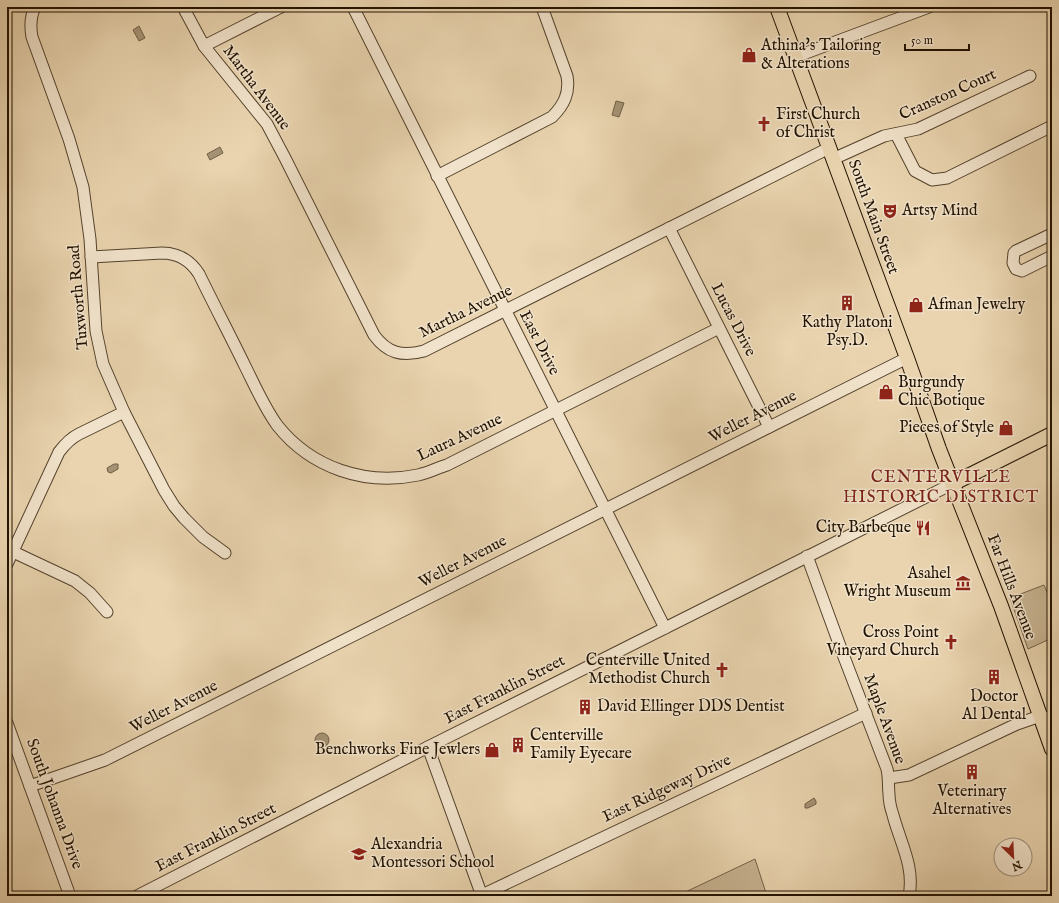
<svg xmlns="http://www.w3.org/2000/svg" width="1059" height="903" font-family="'IM FELL English',serif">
  <rect width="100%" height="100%" fill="#e9d4af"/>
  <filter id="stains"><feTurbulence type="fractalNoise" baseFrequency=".005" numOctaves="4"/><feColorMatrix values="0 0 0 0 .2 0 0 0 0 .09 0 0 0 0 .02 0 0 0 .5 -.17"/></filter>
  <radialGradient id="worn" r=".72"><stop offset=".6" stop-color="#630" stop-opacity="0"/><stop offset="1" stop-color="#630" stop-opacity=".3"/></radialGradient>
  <g fill="#c7b391" stroke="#746248">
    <path d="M 1044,585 L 1052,604 L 1052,638 L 1028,649 L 1010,598 Z"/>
    <path d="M 755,859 L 767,896 L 677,896 Z"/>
  </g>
  <g fill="#a59274" stroke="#715f46">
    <path d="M 139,26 L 145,38 L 139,41 L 133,30 Z"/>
    <path d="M 616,101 L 624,103 L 619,117 L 612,115 Z"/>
    <path d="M 220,147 L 223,153 L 210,160 L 207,154 Z"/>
    <path d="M 114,464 L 118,464 L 118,469 L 111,473 L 108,472 L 107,468 Z"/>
    <circle cx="322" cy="740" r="7"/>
    <path d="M 814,798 L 816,801 L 816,804 L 808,808 L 805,808 L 805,804 Z"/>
  </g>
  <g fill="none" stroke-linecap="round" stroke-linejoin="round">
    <g stroke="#54422c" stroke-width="13">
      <g id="minor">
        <path d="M 35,7 C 30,17 30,26 32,37 L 69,139 L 83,187 L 90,239 L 96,331 L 103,364 L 124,412 L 164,490 L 174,506 L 184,518 L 203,537 L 225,553"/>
        <path d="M 183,7 L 204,46 L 267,124 L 285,158 L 374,335 C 387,353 402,357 424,351 L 829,148"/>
        <path d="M 353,7 L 665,628"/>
        <path d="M 204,46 L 281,7"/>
        <path d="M 795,57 L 929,7"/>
        <path d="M 896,134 L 915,171 L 932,180 L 947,178 L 1052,126"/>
        <path d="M 833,159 L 884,136 L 918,129 L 1030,76"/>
        <path d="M 437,176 L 552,117 C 564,105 570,93 567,76 L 542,7"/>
        <path d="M 669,228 L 769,427"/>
        <path d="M 1052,234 L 1016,251 L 1014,253 L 1013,263 L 1016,269 L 1022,271 L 1052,256"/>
        <path d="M 91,257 L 162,253 C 178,253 190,260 199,274 C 214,305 230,335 245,366 C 255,386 264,407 277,425 C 311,468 365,486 418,475 C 428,473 437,468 447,465 L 719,328"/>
        <path d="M 7,549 L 75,581 L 90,593 L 107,612"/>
        <path d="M 807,556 L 844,657 L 887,769 C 889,778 888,785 889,794 C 889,801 891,809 893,815 C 900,842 915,867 909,896"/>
        <path d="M 7,564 L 59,452 C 65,444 71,438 79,434 L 124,412"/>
        <path d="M 7,723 L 70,896"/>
        <path d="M 428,747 L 482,896"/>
        <path d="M 889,778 L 909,775 L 1017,724 L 1040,716 L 1052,719"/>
        <path d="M 30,786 L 105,760 L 907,358"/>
        <path d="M 482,895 L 866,713"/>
        <path d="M 137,896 L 428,747 L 952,484"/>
      </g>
    </g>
    <g stroke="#221200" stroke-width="16">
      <g id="major">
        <path d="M 777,7 L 907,358 L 939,449 L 1001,606 L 1052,749"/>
        <path d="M 952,484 L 1052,434"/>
      </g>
    </g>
    <use href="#minor" stroke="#f1e3cb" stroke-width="11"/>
    <use href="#major" stroke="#e9d4af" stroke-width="14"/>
  </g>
  <defs>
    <g id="shop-bare" transform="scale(1.2)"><path d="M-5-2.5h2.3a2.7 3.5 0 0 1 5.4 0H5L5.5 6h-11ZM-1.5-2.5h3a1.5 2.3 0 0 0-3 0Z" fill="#8f2418" stroke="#f1e3cb" stroke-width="2.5" paint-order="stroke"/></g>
    <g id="church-bare" transform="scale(1.2)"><path d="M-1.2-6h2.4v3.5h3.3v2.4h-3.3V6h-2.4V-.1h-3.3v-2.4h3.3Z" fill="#8f2418" stroke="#f1e3cb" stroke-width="2.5" paint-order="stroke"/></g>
    <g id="theatre-bare" transform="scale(1.2)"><path d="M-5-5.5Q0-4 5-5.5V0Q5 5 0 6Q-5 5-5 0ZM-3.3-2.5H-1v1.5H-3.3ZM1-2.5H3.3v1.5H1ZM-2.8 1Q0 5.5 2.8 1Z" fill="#8f2418" stroke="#f1e3cb" stroke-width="2.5" paint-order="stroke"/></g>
    <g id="building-bare" transform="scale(1.2)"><path d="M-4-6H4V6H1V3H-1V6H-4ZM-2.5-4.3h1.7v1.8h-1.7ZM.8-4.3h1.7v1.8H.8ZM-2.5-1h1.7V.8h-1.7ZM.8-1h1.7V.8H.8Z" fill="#8f2418" stroke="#f1e3cb" stroke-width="2.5" paint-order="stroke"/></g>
    <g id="restaurant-bare" transform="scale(1.2)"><path d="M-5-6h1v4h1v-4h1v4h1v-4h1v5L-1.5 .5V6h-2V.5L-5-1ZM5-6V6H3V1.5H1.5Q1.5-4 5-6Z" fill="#8f2418" stroke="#f1e3cb" stroke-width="2.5" paint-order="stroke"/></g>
    <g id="museum-bare" transform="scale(1.2)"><path d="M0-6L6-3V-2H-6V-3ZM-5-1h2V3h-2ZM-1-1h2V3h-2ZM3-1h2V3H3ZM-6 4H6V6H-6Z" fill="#8f2418" stroke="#f1e3cb" stroke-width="2.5" paint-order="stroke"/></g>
    <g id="school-bare" transform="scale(1.2)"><path d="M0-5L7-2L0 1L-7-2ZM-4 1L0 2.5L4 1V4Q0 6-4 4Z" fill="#8f2418" stroke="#f1e3cb" stroke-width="2.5" paint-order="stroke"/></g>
  </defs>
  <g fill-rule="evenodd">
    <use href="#shop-bare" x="749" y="55"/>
    <use href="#church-bare" x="764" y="124"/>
    <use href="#theatre-bare" x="890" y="211"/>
    <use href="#building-bare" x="847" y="303"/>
    <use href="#shop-bare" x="916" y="305"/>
    <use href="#shop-bare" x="886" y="392"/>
    <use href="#shop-bare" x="1006" y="428"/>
    <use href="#restaurant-bare" x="923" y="528"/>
    <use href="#museum-bare" x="963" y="583"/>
    <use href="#church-bare" x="951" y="642"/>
    <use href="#church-bare" x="722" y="670"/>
    <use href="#building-bare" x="994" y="677"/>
    <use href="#building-bare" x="585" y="707"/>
    <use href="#building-bare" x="518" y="745"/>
    <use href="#shop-bare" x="492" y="750"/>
    <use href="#building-bare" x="972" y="772"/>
    <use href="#school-bare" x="359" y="854"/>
  </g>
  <g text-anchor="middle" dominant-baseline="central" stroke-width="3" stroke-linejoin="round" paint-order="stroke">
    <g font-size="16" fill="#221200" stroke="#f1e3cb" text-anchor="start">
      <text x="761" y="46">Athina's Tailoring<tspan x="761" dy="18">&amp; Alterations</tspan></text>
      <text x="776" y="115">First Church<tspan x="776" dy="18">of Christ</tspan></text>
      <text x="902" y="211">Artsy Mind</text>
      <text x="928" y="305">Afman Jewelry</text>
      <text x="847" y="323" text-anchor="middle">Kathy Platoni<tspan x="847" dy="18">Psy.D.</tspan></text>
      <text x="898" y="383">Burgundy<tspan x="898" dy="18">Chic Botique</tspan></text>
      <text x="994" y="428" text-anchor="end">Pieces of Style</text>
      <text x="911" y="528" text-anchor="end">City Barbeque</text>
      <text x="951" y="574" text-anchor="end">Asahel<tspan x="951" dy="18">Wright Museum</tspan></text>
      <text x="939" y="633" text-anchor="end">Cross Point<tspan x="939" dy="18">Vineyard Church</tspan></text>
      <text x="710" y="661" text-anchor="end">Centerville United<tspan x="710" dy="18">Methodist Church</tspan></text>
      <text x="994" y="697" text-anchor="middle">Doctor<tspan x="994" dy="18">Al Dental</tspan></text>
      <text x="597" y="707">David Ellinger DDS Dentist</text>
      <text x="530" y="736">Centerville<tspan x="530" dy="18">Family Eyecare</tspan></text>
      <text x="480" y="750" text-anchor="end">Benchworks Fine Jewlers</text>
      <text x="972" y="792" text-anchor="middle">Veterinary<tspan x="972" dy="18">Alternatives</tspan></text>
      <text x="371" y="845">Alexandria<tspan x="371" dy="18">Montessori School</tspan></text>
    </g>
    <g font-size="16" fill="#221200" stroke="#f1e3cb">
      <text transform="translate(256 88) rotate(53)">Martha Avenue</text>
      <text transform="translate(948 95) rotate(-24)">Cranston Court</text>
      <text transform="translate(873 217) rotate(70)">South Main Street</text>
      <text transform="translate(79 297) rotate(-95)">Tuxworth Road</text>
      <text transform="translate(466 312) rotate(-26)">Martha Avenue</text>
      <text transform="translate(733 320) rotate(63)">Lucas Drive</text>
      <text transform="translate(539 343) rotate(63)">East Drive</text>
      <text transform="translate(753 417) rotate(-27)">Weller Avenue</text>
      <text transform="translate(460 438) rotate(-25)">Laura Avenue</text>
      <text transform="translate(463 562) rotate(-27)">Weller Avenue</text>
      <text transform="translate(1011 587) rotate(69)">Far Hills Avenue</text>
      <text transform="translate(505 690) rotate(-27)">East Franklin Street</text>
      <text transform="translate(174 707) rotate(-27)">Weller Avenue</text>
      <text transform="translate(884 719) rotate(70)">Maple Avenue</text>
      <text transform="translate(667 789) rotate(-25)">East Ridgeway Drive</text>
      <text transform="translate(54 804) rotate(70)">South Johanna Drive</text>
      <text transform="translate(216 838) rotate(-27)">East Franklin Street</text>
    </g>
    <g font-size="17" letter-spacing="1" fill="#7a1f14" stroke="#f1e3cb">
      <text x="941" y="477">CENTERVILLE<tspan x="941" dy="20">HISTORIC DISTRICT</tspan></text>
    </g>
  </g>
  <rect width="1059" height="903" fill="none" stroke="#e9d4af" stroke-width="24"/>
  <rect x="8" y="8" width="1043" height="887" fill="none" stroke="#221200" stroke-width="2"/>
  <rect x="12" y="12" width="1035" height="879" fill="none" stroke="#221200"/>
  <g transform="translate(1013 857) rotate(156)"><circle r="19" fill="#f1e3cb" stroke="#9e8f7a"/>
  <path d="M0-3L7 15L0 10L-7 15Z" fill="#8f2418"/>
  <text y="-6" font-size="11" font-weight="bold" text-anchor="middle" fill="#221200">N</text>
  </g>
  <path d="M905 44v6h64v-6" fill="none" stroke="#221200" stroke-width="2"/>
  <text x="911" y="44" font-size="12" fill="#221200" stroke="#f1e3cb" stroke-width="3" paint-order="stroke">50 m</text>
  <rect width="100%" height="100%" filter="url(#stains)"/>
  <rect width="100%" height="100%" fill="url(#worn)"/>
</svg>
